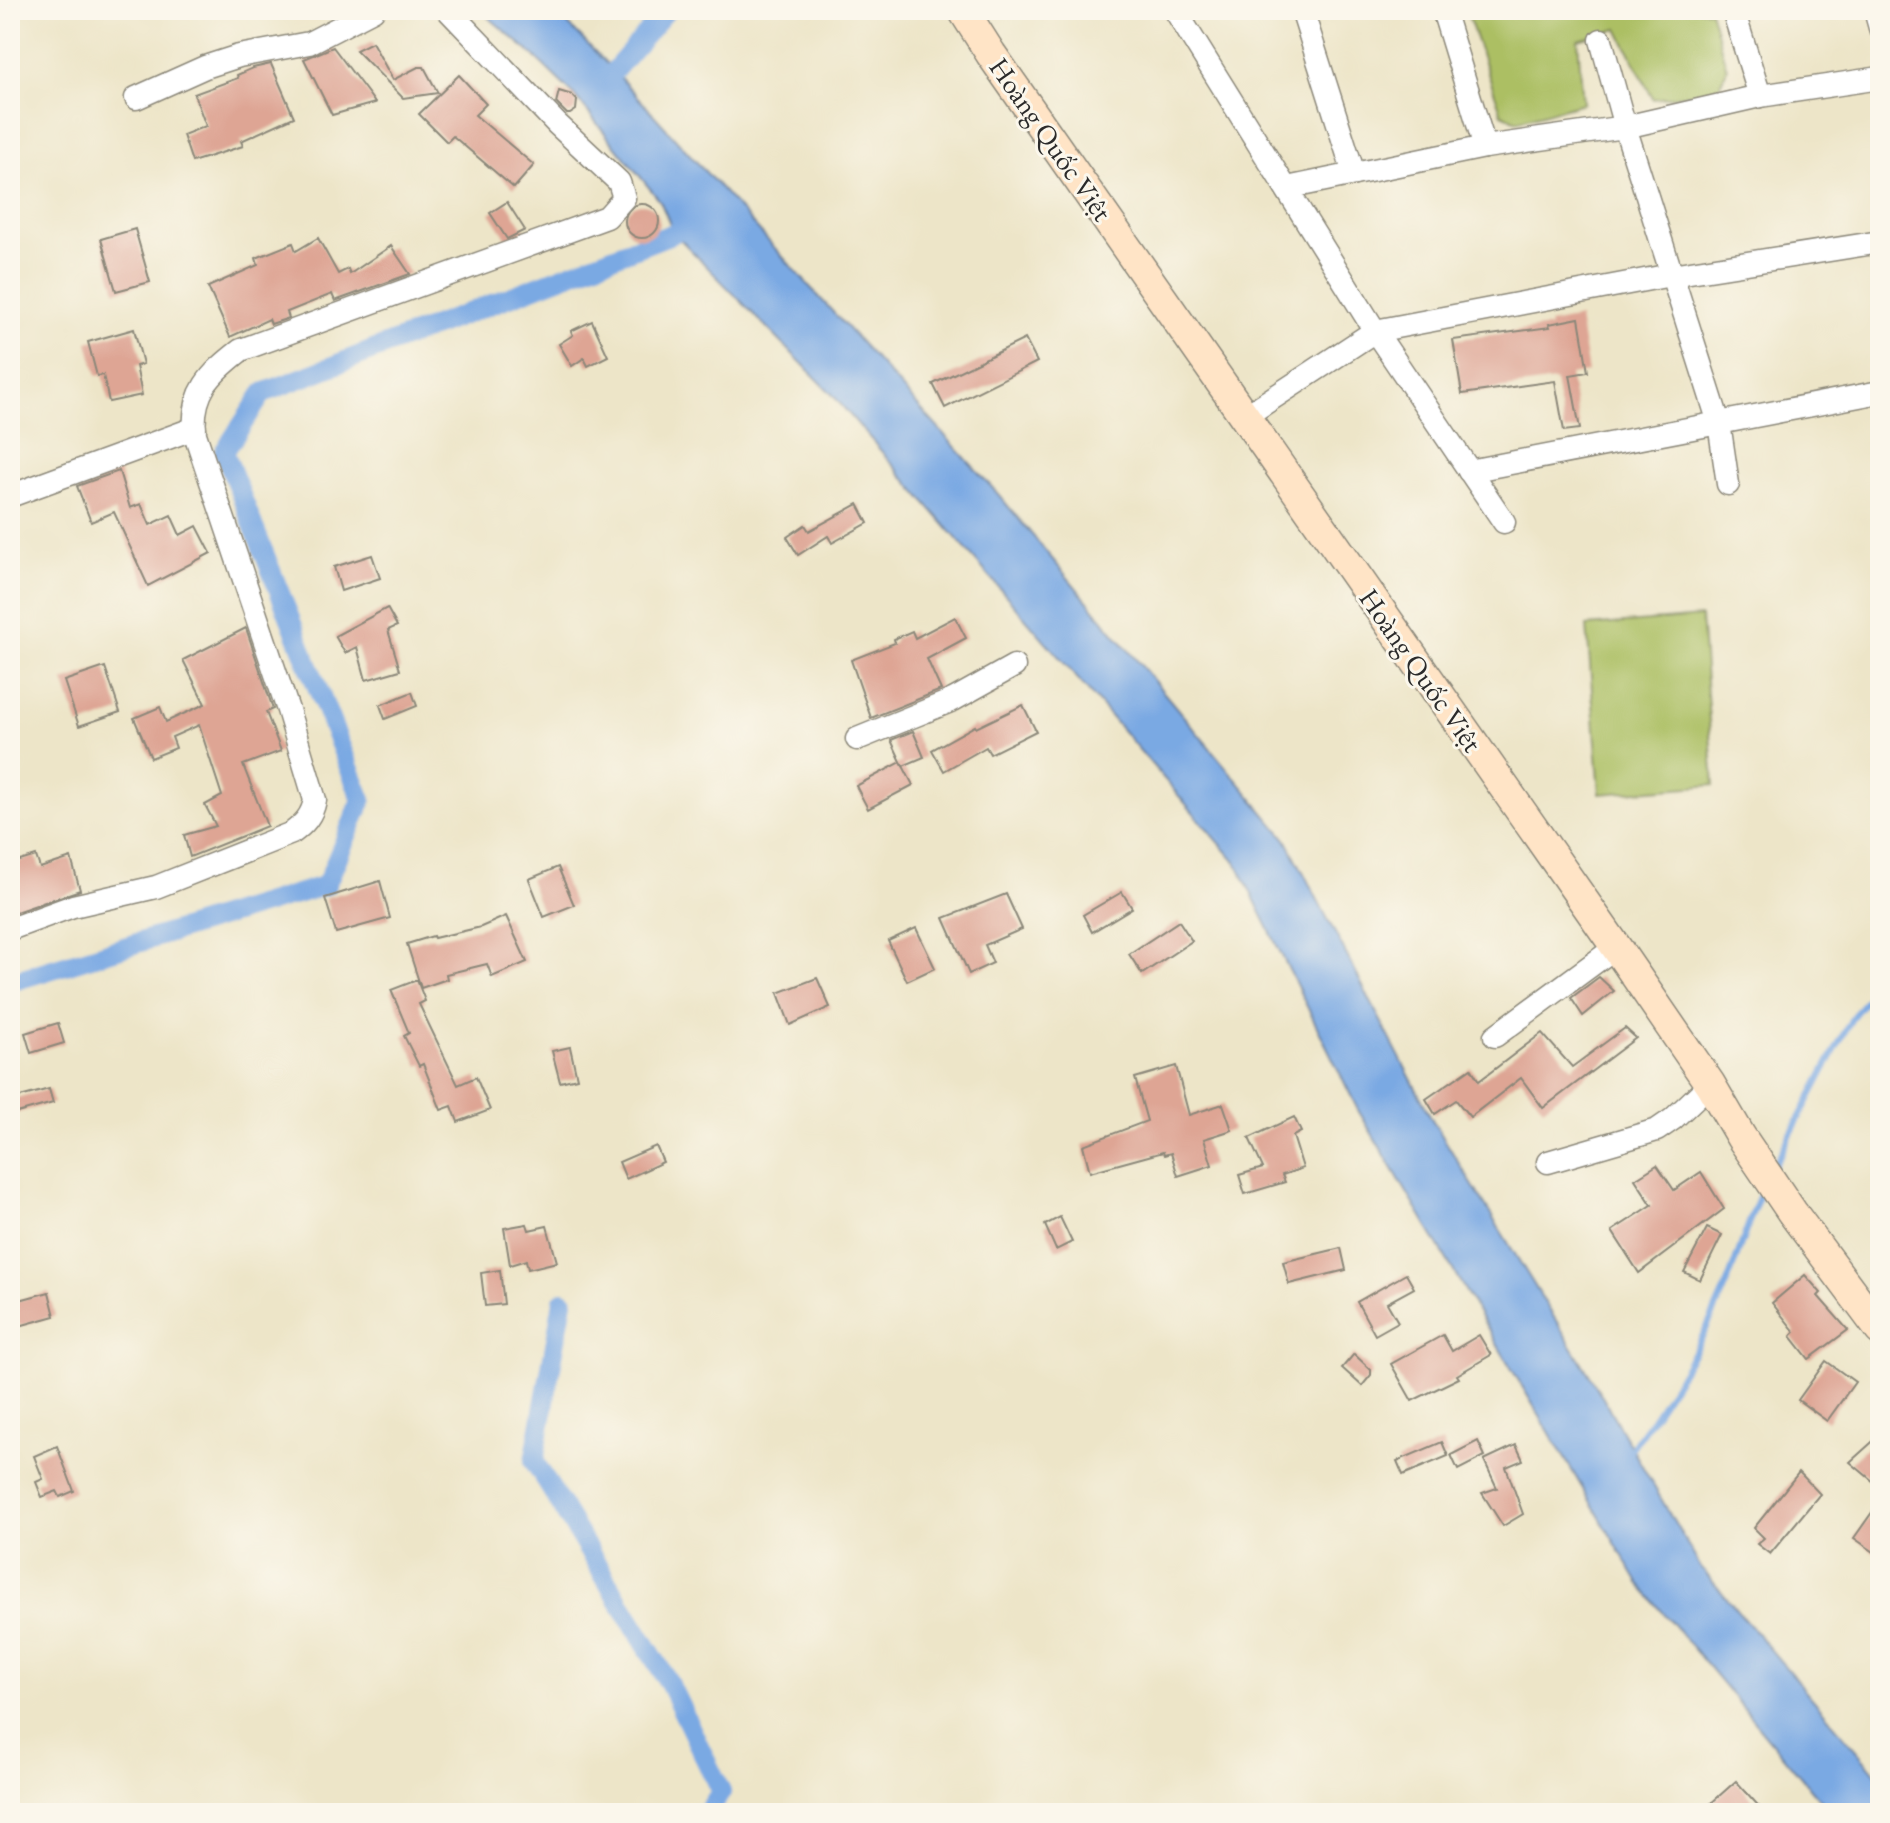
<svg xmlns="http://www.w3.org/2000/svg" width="1890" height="1823" font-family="'EB Garamond',serif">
  <rect width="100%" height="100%" fill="#fbf7ec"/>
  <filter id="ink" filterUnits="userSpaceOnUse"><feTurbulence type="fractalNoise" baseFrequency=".0125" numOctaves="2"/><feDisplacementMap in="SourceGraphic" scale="16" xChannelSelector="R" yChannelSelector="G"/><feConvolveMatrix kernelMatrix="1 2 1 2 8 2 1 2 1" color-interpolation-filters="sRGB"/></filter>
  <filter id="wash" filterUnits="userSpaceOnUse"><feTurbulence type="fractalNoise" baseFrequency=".006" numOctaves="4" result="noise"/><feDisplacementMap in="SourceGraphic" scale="32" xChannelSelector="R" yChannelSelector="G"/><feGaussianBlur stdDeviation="1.8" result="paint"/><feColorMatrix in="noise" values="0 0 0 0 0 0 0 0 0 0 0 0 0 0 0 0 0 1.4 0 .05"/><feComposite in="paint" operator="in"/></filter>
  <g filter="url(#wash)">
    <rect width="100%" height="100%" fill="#ede5c8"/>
    <g fill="#acbf63" stroke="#6c7547" stroke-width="2">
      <path d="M 1466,10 L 1710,10 L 1727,69 L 1720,85 L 1709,92 L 1653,99 L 1618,29 L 1578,40 L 1583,103 L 1517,121 L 1502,114 Z"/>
      <path d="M 1701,617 L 1714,785 L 1600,794 L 1587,626 Z"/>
    </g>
    <path fill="#7aa9e3" stroke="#526a87" stroke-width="2" d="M 480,10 L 554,10 L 614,71 L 998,494 L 1286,839 L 1433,1121 L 1592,1379 L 1701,1568 L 1880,1778 L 1880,1813 L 1831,1813 L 1640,1585 L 1358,1110 L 1236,862 L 831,393 L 674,233 L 660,201 L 575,96 L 532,54 Z"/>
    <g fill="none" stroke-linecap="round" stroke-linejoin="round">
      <g stroke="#7aa9e3" stroke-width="6">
        <path d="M 1773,1168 L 1853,1016 L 1876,988 L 1880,988"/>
        <path d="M 1632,1448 C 1667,1397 1699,1350 1723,1293 C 1738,1258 1747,1222 1763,1188"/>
      </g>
      <g stroke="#7aa9e3" stroke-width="20">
        <path d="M 614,71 L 667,10"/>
        <path d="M 10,982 L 326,885 L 362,800 L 224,452 L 263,393 L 674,233"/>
        <path d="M 563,1301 L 534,1461 L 669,1683 L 721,1792 L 707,1813"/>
      </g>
    </g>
    <g id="blocks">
      <g fill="#dea594">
        <path d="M 372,42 L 393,80 L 418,67 L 424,67 L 438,93 L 403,98 L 356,50 Z"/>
        <path d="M 333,47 L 367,92 L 375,103 L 332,115 L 304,59 Z"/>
        <path d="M 271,64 L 294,117 L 241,141 L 243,146 L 192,162 L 183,135 L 206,126 L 194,94 L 238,78 L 237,75 L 253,68 Z"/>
        <path d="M 459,75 L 486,104 L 475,115 L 534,165 L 514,188 L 453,136 L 447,142 L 419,114 Z"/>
        <path d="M 559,91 L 572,95 L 577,100 L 576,110 L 570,114 L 567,114 L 556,103 Z"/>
        <path d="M 507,202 L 525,230 L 507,239 L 490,213 Z"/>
        <circle cx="642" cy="221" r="17"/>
        <path d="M 135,229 L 150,282 L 116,291 L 101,239 Z"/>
        <path d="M 318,238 L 338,274 L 348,269 L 350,274 L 391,246 L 410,274 L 335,301 L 332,294 L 287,312 L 289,318 L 271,324 L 269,319 L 230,337 L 208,287 L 258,265 L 256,258 L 293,243 L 296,251 Z"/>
        <path d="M 1579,318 L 1588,372 L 1570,375 L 1580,429 L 1564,431 L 1555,381 L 1462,394 L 1453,340 L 1550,327 L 1549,324 Z"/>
        <path d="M 592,321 L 608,356 L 588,366 L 584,358 L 572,366 L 559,344 L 573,335 L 571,331 Z"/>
        <path d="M 134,329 L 143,364 L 136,366 L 142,395 L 109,402 L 103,375 L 97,376 L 88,342 Z"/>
        <path d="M 1025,339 L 1037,362 L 945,408 L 933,384 Z"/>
        <path d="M 119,471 L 130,508 L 141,504 L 150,525 L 171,515 L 180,535 L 197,526 L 211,553 L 148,586 L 114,512 L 91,522 L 77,486 Z"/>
        <path d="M 858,504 L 868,523 L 832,543 L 828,536 L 798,555 L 787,537 L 805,525 L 809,531 Z"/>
        <path d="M 372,555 L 380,578 L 341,591 L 334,567 Z"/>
        <path d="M 387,608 L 397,626 L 388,630 L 400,670 L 366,680 L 357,647 L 345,653 L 335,636 Z"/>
        <path d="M 955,617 L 966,638 L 927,659 L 941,690 L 871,718 L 851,660 L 895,643 L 894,639 L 912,631 L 915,638 Z"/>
        <path d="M 246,628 L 273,709 L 266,712 L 281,751 L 243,765 L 267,826 L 190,857 L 184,835 L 216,826 L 205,805 L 222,796 L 199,725 L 172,737 L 176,748 L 151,758 L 134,718 L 160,707 L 166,722 L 205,704 L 183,660 Z"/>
        <path d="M 105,667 L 120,712 L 79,726 L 64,681 Z"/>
        <path d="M 412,692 L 417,706 L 385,719 L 380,705 Z"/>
        <path d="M 1023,705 L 1036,731 L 990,754 L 986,747 L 944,771 L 932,750 L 975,726 L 976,728 Z"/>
        <path d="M 913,731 L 924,757 L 903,766 L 891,740 Z"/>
        <path d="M 901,762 L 913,785 L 868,809 L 856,786 Z"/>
        <path d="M 36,856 L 40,868 L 71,858 L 80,890 L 10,914 L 10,864 Z"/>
        <path d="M 558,867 L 574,905 L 544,917 L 529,879 Z"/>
        <path d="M 380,881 L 390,918 L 336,933 L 325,898 Z"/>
        <path d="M 1122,892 L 1132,908 L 1092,932 L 1083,915 Z"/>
        <path d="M 1006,894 L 1022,929 L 985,945 L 993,963 L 969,974 L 944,918 Z"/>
        <path d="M 506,916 L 527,962 L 492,977 L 487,964 L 446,974 L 447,979 L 421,988 L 407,944 L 433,936 L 434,938 L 481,927 Z"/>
        <path d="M 1179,921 L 1192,941 L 1142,974 L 1129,954 Z"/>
        <path d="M 916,928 L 935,968 L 907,981 L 888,941 Z"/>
        <path d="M 1599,977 L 1614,991 L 1583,1016 L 1571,998 Z"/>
        <path d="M 817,978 L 830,1007 L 790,1025 L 778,993 Z"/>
        <path d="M 417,980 L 425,1001 L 419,1004 L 458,1085 L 476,1077 L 490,1110 L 458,1122 L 452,1106 L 441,1110 L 423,1064 L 419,1066 L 404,1036 L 409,1033 L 391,990 Z"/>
        <path d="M 58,1023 L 64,1043 L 31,1053 L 25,1033 Z"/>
        <path d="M 1625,1028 L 1636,1038 L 1543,1108 L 1521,1078 L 1470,1117 L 1456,1100 L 1435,1114 L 1426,1099 L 1471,1068 L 1479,1081 L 1542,1033 L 1572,1067 Z"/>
        <path d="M 570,1047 L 577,1078 L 560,1082 L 552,1051 Z"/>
        <path d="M 1176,1066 L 1189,1115 L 1223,1104 L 1232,1130 L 1204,1139 L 1212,1165 L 1178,1176 L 1171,1153 L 1164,1155 L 1163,1152 L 1090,1172 L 1083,1145 L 1147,1121 L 1135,1078 Z"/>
        <path d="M 49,1089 L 53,1103 L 17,1113 L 13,1099 Z"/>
        <path d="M 1294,1117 L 1301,1132 L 1293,1136 L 1303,1168 L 1282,1175 L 1285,1182 L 1245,1194 L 1239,1175 L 1263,1168 L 1249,1138 Z"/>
        <path d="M 656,1146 L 663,1162 L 626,1179 L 619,1162 Z"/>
        <path d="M 1657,1165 L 1674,1190 L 1701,1172 L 1724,1209 L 1639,1273 L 1612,1231 L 1652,1205 L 1635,1179 Z"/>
        <path d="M 1060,1217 L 1072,1242 L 1056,1250 L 1045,1225 Z"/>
        <path d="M 527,1224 L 529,1230 L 547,1226 L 557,1262 L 528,1269 L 526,1260 L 510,1265 L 504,1228 Z"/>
        <path d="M 1707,1228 L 1722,1235 L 1700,1280 L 1684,1272 Z"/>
        <path d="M 1341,1248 L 1346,1270 L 1289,1284 L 1283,1262 Z"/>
        <path d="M 500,1270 L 504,1304 L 485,1306 L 481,1273 Z"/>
        <path d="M 1406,1274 L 1414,1288 L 1387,1303 L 1398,1322 L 1375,1335 L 1357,1302 Z"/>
        <path d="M 1805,1275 L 1821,1293 L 1818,1296 L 1848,1330 L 1809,1359 L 1791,1336 L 1795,1332 L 1772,1303 Z"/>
        <path d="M 49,1292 L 55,1316 L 19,1326 L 12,1302 Z"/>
        <path d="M 1443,1335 L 1452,1351 L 1479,1335 L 1491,1355 L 1457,1375 L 1459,1378 L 1412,1401 L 1391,1364 Z"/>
        <path d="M 1354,1354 L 1371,1370 L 1371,1375 L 1362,1386 L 1342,1368 Z"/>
        <path d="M 1826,1361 L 1855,1382 L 1827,1421 L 1798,1400 Z"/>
        <path d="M 1880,1435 L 1880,1487 L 1850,1462 Z"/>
        <path d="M 1478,1441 L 1485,1456 L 1458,1470 L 1451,1455 Z"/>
        <path d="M 1442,1442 L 1448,1456 L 1403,1475 L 1397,1461 Z"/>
        <path d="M 1516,1445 L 1523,1460 L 1506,1467 L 1523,1514 L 1503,1526 L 1482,1493 L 1497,1488 L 1484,1460 Z"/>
        <path d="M 57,1446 L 74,1491 L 60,1497 L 57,1491 L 42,1497 L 36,1482 L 43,1479 L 34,1456 Z"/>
        <path d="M 1799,1472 L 1820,1494 L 1770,1554 L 1757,1544 L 1764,1538 L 1754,1528 Z"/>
        <path d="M 1880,1501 L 1880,1556 L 1854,1538 Z"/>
        <path d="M 1736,1781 L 1765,1813 L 1700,1813 Z"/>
      </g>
    </g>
  </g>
  <g filter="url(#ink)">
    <use href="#blocks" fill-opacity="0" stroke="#8c887a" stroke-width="2"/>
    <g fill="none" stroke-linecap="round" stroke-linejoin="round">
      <g stroke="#8c887a" stroke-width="25">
        <g id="street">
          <path d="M 1175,10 L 1375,331 L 1504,522"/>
          <path d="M 1302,10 L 1354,174"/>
          <path d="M 1443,10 L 1485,147"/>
          <path d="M 1733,10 L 1760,96"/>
          <path d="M 1875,10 L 1880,28"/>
          <path d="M 1601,40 L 1625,127 L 1719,423 L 1728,484"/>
          <path d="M 136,98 L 205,67 L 239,56 L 309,43 L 373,10"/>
          <path d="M 1287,188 L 1485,147 L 1625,127 L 1760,96 L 1880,78"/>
          <path d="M 1244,417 L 1375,331 L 1671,275 L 1880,242"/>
          <path d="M 1469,471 L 1880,392"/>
          <path d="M 10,496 L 195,428"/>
          <path d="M 857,739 L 953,700 L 1014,666"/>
          <path d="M 10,929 L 73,906 L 156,887 L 292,833 C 304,824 312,816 315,800 L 288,710 L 195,434 C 191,392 210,374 241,350 L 607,217 L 624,198 L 619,182 L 557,124 L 448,10"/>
          <path d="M 1495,1036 L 1616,947"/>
          <path d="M 1548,1162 L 1657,1130 L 1673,1119 L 1710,1084"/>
        </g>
      </g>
      <g stroke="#8c887a" stroke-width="33">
        <path id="secondary" d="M 963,10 L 991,54 L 1616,947 L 1710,1084 L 1741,1137 L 1792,1212 L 1880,1330"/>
      </g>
      <use href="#street" stroke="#fff" stroke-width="22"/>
      <use href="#secondary" stroke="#ffe4c6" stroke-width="30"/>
    </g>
  </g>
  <g text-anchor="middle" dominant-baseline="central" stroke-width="6" stroke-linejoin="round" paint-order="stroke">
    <g font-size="28" fill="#2b2b2b" stroke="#fbf7ec">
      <text transform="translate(1051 139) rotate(55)">Hoàng Quốc Việt</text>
      <text transform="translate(1421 670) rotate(55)">Hoàng Quốc Việt</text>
    </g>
  </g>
  <rect width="1890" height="1823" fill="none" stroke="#fbf7ec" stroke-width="40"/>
</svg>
